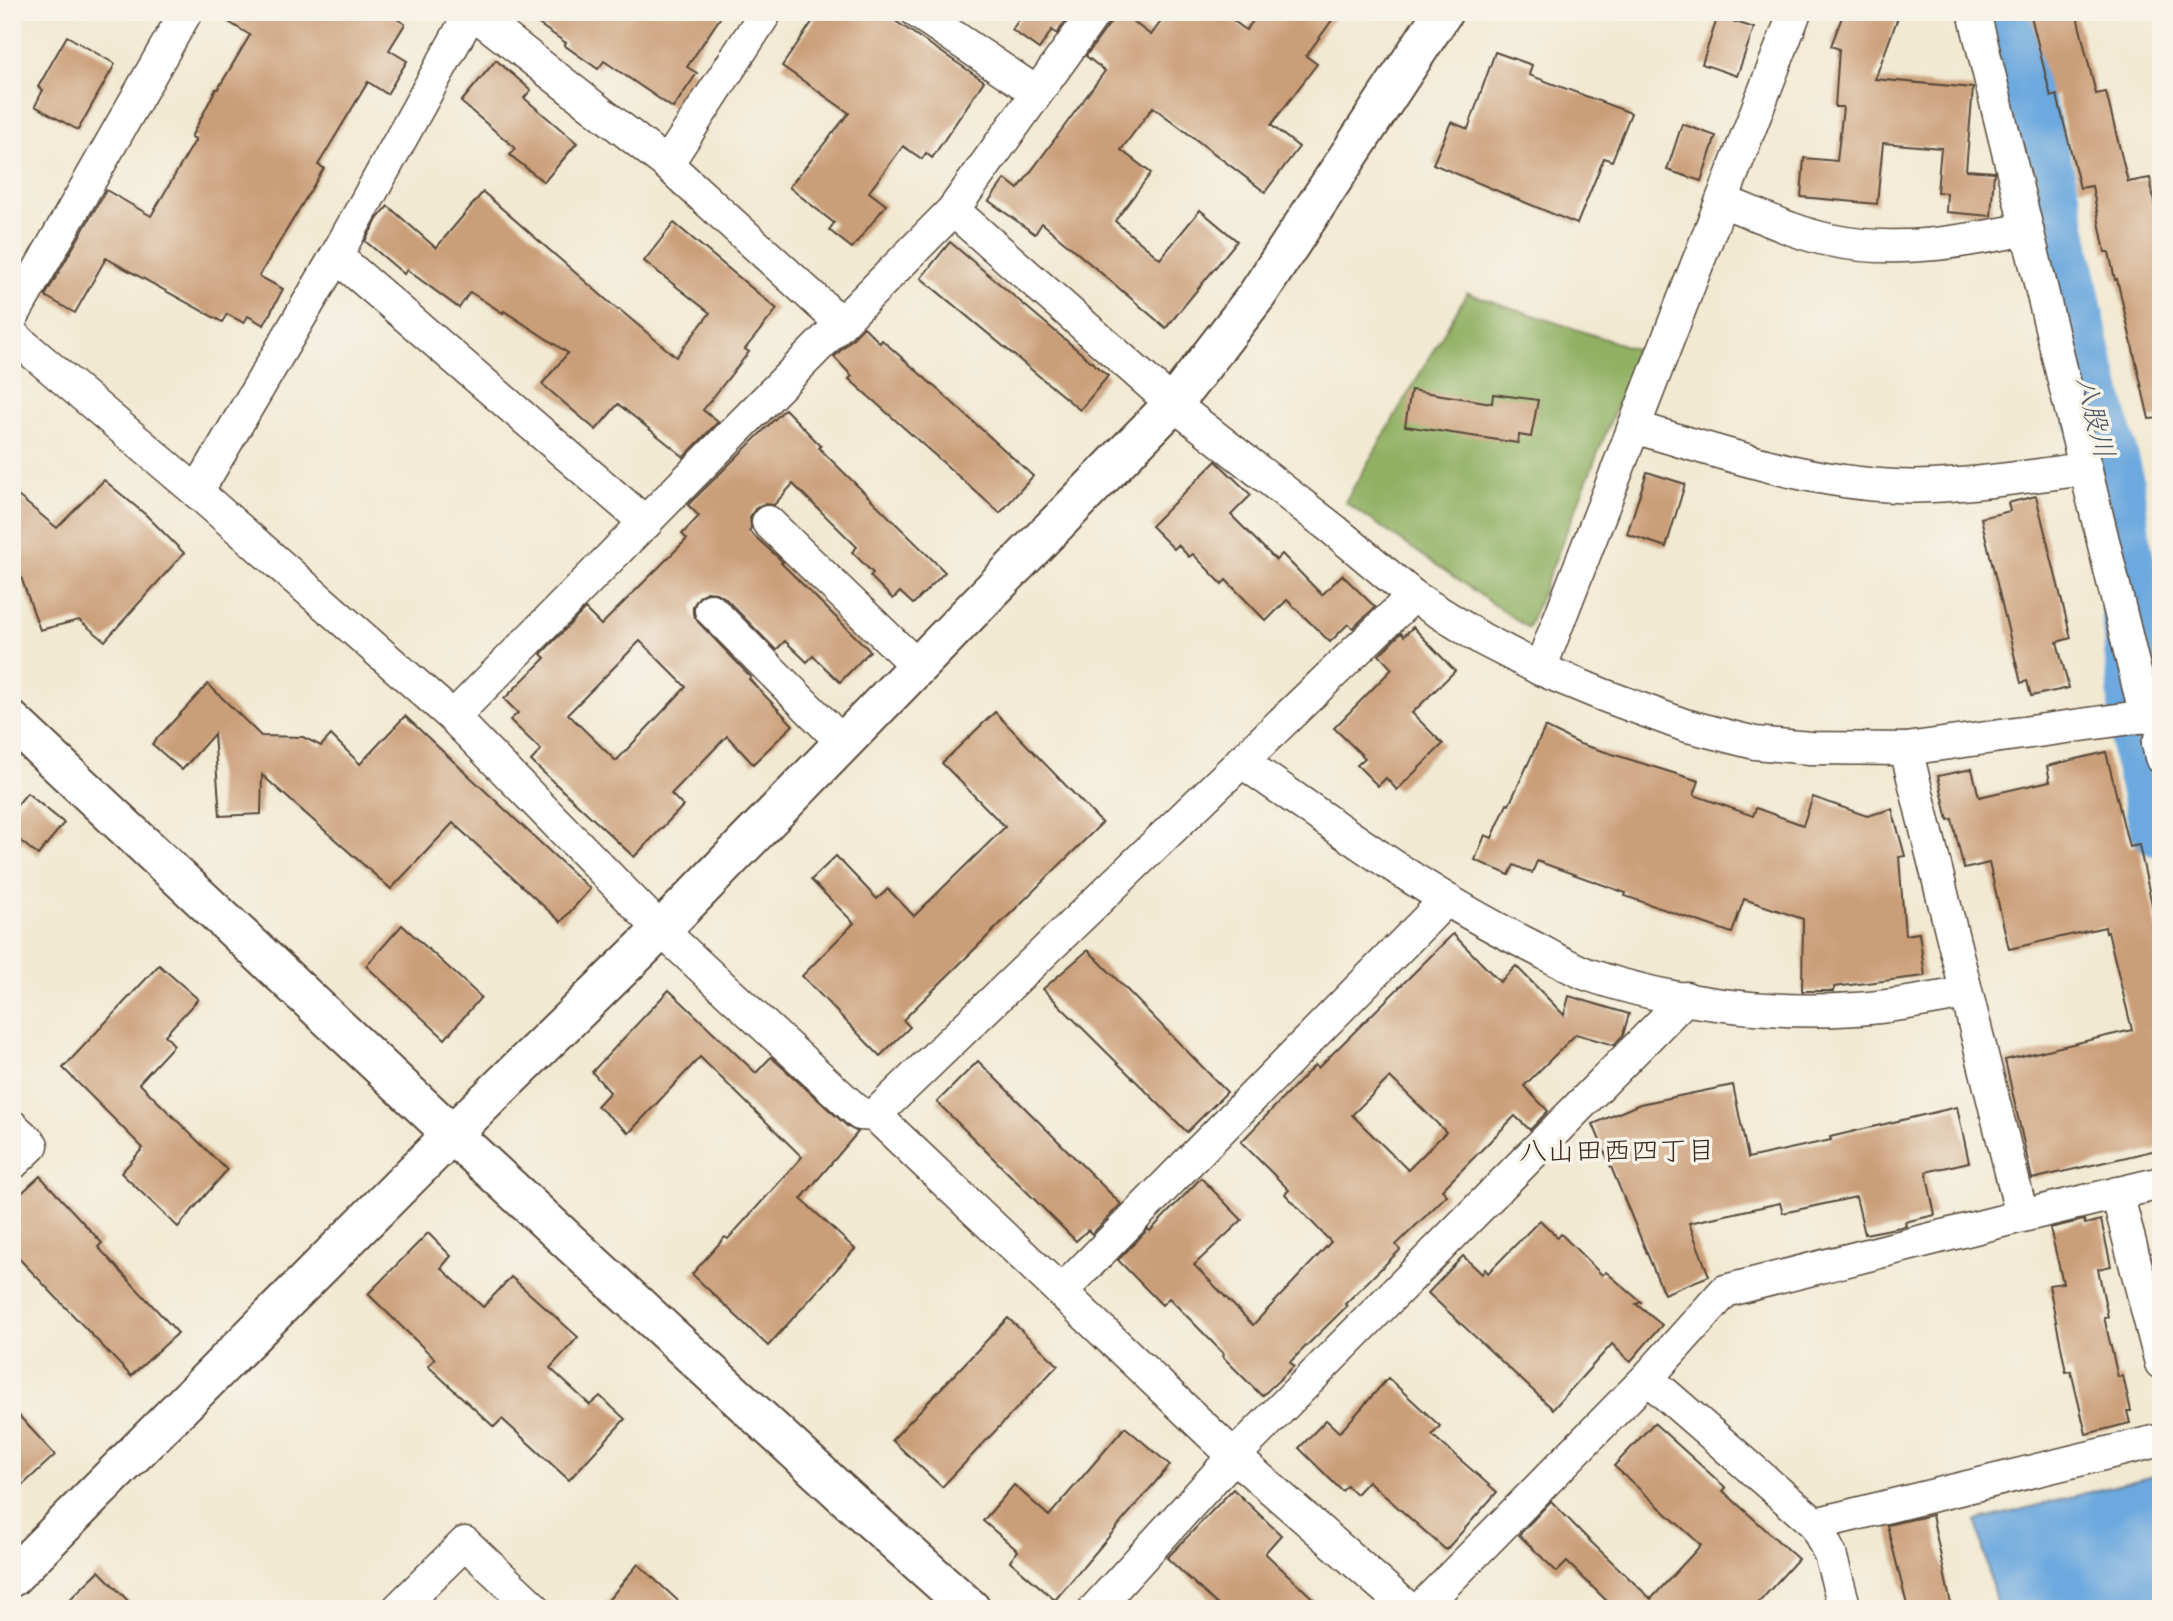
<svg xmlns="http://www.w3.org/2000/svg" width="2173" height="1621" font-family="Itim,'Klee One',sans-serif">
  <rect width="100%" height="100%" fill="#f7f3e8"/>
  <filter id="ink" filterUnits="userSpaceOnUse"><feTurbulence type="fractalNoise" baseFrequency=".0143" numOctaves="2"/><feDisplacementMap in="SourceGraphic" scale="14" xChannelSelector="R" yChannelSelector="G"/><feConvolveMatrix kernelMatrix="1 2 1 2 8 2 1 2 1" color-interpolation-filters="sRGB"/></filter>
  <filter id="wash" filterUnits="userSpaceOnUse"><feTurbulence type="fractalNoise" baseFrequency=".00686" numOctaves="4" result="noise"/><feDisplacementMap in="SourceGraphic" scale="28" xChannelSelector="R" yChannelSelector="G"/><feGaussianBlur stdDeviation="1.57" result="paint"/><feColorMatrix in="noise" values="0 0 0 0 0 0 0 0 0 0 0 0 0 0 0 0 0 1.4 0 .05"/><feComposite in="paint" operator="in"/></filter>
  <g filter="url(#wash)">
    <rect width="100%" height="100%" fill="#f1e9d2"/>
    <path fill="#90b063" stroke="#666d40" stroke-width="2" d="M 1467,293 L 1639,350 L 1528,628 L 1345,502 Z"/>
    <path fill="#6da9de" stroke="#546a7e" stroke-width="2" d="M 2161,1474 L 2161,1609 L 1998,1609 L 1976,1521 Z"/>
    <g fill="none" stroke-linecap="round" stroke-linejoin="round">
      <path stroke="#6da9de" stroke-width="63" d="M 2004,12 L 2015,74 L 2047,189 L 2080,355 L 2111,474 L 2121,554 L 2132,599 L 2143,751 L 2161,826"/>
    </g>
    <g id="blocks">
      <g fill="#ca9e78" fill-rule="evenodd">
        <path d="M 212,12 L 386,12 L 405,24 L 389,50 L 407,61 L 387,94 L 368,82 L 318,165 L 324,168 L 259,276 L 283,289 L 264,325 L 248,316 L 244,323 L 227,314 L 222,322 L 106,258 L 75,313 L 45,296 L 106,190 L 151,216 L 196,139 L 191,137 L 216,89 L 218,89 L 250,35 Z"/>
        <path d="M 521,12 L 724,12 L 687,67 L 697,73 L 673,108 L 604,61 L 598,69 L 564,45 L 566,43 Z"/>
        <path d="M 819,12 L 882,12 L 984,81 L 932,158 L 926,153 L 922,159 L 903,146 L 869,192 L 886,205 L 852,248 L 829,230 L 834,223 L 789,187 L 849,113 L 782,66 Z"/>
        <path d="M 1024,12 L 1072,12 L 1057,34 L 1052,30 L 1039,49 L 1012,30 Z"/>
        <path d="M 1113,12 L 1120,12 L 1151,35 L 1168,12 L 1222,12 L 1246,30 L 1260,12 L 1338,12 L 1306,56 L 1317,64 L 1271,125 L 1299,147 L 1265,192 L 1153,107 L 1121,150 L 1151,173 L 1115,221 L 1160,259 L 1200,210 L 1237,241 L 1166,328 L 1042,223 L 1035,234 L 989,201 L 1005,179 L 1018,189 L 1105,71 L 1086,56 L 1110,23 Z"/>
        <path d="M 1844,12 L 1900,12 L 1875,79 L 1973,88 L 1966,170 L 1994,172 L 1991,216 L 1946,212 L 1947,193 L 1937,192 L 1941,148 L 1883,143 L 1877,204 L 1801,197 L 1804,158 L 1837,161 L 1843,107 L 1835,107 L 1839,49 L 1831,46 Z"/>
        <path d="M 2046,12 L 2076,12 L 2096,94 L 2106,92 L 2128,182 L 2150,178 L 2156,212 L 2161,211 L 2161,418 L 2149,419 L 2117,279 L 2115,280 L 2109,252 L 2105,252 L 2092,186 L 2080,188 L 2057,95 L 2051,97 L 2031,16 Z"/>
        <path d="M 1718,16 L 1754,28 L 1737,76 L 1702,64 Z"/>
        <path d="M 67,36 L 115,64 L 78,130 L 35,106 L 43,90 L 38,87 Z"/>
        <path d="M 1495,52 L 1532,65 L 1529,75 L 1631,113 L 1612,161 L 1604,158 L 1577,224 L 1433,164 L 1451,122 L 1468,129 Z"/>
        <path d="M 496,60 L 531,90 L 524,98 L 577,143 L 544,182 L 510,155 L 515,148 L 461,102 Z"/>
        <path d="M 1682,124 L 1716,136 L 1701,181 L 1667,170 Z"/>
        <path d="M 483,192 L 618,310 L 619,309 L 676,357 L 710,313 L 644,261 L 674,223 L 777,309 L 745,349 L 749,352 L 703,410 L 718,422 L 684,457 L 618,404 L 596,430 L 542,384 L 568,353 L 504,311 L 503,313 L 470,292 L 459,308 L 407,270 L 404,274 L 365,241 L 378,218 L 388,206 L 436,248 Z"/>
        <path d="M 950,242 L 1108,376 L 1080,410 L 921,278 Z"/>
        <path d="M 864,327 L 880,343 L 882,340 L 945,396 L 1033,476 L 1000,513 L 849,379 L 852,376 L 834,357 Z"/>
        <path d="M 1411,390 L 1492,403 L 1493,394 L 1538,400 L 1531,437 L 1519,435 L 1518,443 L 1405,426 Z"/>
        <path d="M 785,409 L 821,446 L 819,448 L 945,572 L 913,604 L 900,592 L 893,599 L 870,576 L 873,573 L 852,552 L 857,547 L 793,484 L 774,505 L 764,504 L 755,509 L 750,517 L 751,528 L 749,531 L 783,562 L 781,563 L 870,651 L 840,682 L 813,656 L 807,662 L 785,641 L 776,650 L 724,597 L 716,593 L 707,592 L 699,597 L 693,606 L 693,614 L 698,622 L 751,677 L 749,679 L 793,725 L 753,764 L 727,736 L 671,794 L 683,806 L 634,857 L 531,761 L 541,750 L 510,720 L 518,713 L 504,699 L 545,658 L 541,654 L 585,609 L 601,625 L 687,539 L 682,534 L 699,516 L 688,505 ZM 640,641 L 686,687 L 616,761 L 568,714 Z"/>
        <path d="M 1216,461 L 1251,495 L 1231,515 L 1276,560 L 1282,554 L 1322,595 L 1342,575 L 1375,607 L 1353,628 L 1348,624 L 1330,642 L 1287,600 L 1266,621 L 1226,580 L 1222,584 L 1193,554 L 1189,557 L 1178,545 L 1174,549 L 1151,526 Z"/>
        <path d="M 1647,472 L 1685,484 L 1666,547 L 1627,534 Z"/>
        <path d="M 104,480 L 146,515 L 184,553 L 105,641 L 79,620 L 40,630 L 12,552 L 12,491 L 57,528 Z"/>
        <path d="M 2036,496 L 2071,638 L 2057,642 L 2069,688 L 2031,696 L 2027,681 L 2021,683 L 1981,518 L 2010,511 L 2008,503 Z"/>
        <path d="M 1413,627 L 1455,671 L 1412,713 L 1443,744 L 1397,790 L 1386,778 L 1378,786 L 1357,765 L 1365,758 L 1334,728 L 1392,669 L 1379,655 L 1401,633 L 1404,636 Z"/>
        <path d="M 208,684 L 261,736 L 303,737 L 321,746 L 331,735 L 360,764 L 405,716 L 590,889 L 561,922 L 453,823 L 391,889 L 262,775 L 261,814 L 220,816 L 214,734 L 182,770 L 152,744 Z"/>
        <path d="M 995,712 L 1102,823 L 903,1020 L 910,1027 L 880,1056 L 802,976 L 854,923 L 811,880 L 836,856 L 877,899 L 888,889 L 914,916 L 1005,827 L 942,763 Z"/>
        <path d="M 1545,727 L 1580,744 L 1699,781 L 1694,795 L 1753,816 L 1756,808 L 1803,825 L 1813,797 L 1867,816 L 1892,809 L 1905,856 L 1899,857 L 1905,935 L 1919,933 L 1925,976 L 1834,987 L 1834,991 L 1802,991 L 1803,919 L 1744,899 L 1732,933 L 1625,896 L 1626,893 L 1537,861 L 1532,873 L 1514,865 L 1509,875 L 1475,860 L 1485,835 L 1492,838 L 1507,804 L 1509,805 Z"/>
        <path d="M 2106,752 L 2129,847 L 2139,845 L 2161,946 L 2161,1149 L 2032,1179 L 2005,1060 L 2132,1030 L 2108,932 L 2106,933 L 2105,927 L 2009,949 L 1989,863 L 1964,869 L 1952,819 L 1948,820 L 1938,776 L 1972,769 L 1979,797 L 2050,781 L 2047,766 Z"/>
        <path d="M 27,793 L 64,823 L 38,855 L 12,834 L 12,811 Z"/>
        <path d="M 402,925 L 481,997 L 445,1039 L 366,966 Z"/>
        <path d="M 1453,934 L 1500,982 L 1516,966 L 1564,1015 L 1569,996 L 1629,1014 L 1623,1035 L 1614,1045 L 1576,1034 L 1524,1086 L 1548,1111 L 1530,1130 L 1515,1116 L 1442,1190 L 1447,1195 L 1396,1245 L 1400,1250 L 1345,1304 L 1347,1306 L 1290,1362 L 1294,1366 L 1262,1396 L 1222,1356 L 1224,1354 L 1169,1298 L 1162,1305 L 1118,1260 L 1148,1229 L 1150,1231 L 1201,1178 L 1242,1220 L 1194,1265 L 1253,1325 L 1331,1242 L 1285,1194 L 1289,1190 L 1241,1142 L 1315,1065 L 1318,1068 ZM 1390,1077 L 1446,1132 L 1408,1170 L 1352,1115 Z"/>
        <path d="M 1088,950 L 1227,1092 L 1187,1132 L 1043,989 Z"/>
        <path d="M 159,965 L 198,999 L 165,1035 L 174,1045 L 139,1083 L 227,1170 L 178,1227 L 121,1173 L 143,1148 L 63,1068 Z"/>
        <path d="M 669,990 L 756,1073 L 771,1057 L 848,1127 L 858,1132 L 801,1199 L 855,1249 L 768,1346 L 692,1274 L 725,1237 L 728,1239 L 802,1157 L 700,1057 L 629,1133 L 597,1106 L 610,1092 L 592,1072 Z"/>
        <path d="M 978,1061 L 1121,1204 L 1092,1234 L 1088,1230 L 1076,1241 L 937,1102 Z"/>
        <path d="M 1733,1085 L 1748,1158 L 1831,1140 L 1830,1137 L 1957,1107 L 1969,1162 L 1926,1172 L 1935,1215 L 1905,1222 L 1906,1226 L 1865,1234 L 1856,1197 L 1783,1213 L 1780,1203 L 1689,1223 L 1709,1276 L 1664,1294 L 1593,1124 L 1640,1104 Z"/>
        <path d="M 40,1176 L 102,1243 L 98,1247 L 178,1333 L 131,1376 L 12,1251 L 12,1202 Z"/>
        <path d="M 1540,1220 L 1558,1238 L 1561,1234 L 1602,1275 L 1606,1272 L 1641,1302 L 1636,1304 L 1662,1325 L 1630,1362 L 1612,1344 L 1553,1409 L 1428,1293 L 1463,1256 L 1482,1274 L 1485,1269 L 1488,1273 Z"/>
        <path d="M 2084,1220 L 2085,1224 L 2101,1220 L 2111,1266 L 2098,1269 L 2108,1317 L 2104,1317 L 2118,1377 L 2123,1376 L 2131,1411 L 2127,1411 L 2130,1423 L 2086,1434 L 2071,1371 L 2066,1372 L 2049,1285 L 2063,1283 L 2050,1228 Z"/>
        <path d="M 428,1233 L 451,1256 L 441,1268 L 483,1307 L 511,1277 L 578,1337 L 550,1368 L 590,1405 L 600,1396 L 625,1419 L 569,1480 L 502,1419 L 494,1427 L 428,1366 L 435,1359 L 368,1294 Z"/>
        <path d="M 1008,1318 L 1058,1365 L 942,1487 L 892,1440 Z"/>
        <path d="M 1388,1378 L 1440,1426 L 1432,1435 L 1497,1492 L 1446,1550 L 1368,1481 L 1356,1494 L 1347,1486 L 1342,1491 L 1299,1448 L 1326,1420 L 1339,1432 L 1343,1429 Z"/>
        <path d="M 12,1408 L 55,1455 L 12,1495 Z"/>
        <path d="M 1654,1423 L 1726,1488 L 1723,1491 L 1798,1559 L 1753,1609 L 1615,1609 L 1567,1562 L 1557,1572 L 1519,1535 L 1551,1501 L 1589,1540 L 1651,1599 L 1701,1545 L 1614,1466 Z"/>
        <path d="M 1125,1427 L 1170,1465 L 1055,1600 L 1010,1561 L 1018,1551 L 983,1521 L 1014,1485 L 1049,1516 Z"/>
        <path d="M 1233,1489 L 1281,1535 L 1265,1553 L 1324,1609 L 1222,1609 L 1167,1558 Z"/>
        <path d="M 1932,1515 L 1952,1609 L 1908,1609 L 1887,1525 Z"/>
        <path d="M 638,1564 L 687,1609 L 601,1609 Z"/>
        <path d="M 99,1571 L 136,1609 L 60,1609 Z"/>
      </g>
    </g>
  </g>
  <g filter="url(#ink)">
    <use href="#blocks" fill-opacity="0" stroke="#564739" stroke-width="2"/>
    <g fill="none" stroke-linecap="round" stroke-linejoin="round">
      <g stroke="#564739" stroke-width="35">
        <g id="street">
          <path d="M 472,12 L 667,164 L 841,323"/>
          <path d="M 917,12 L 1036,92"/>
          <path d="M 1974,12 L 2146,717"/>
          <path d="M 667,164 L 766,12"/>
          <path d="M 1722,201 C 1757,214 1792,232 1829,240 C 1895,254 1962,242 2027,229"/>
          <path d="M 953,210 L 1095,12"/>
          <path d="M 336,256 L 646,523"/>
          <path d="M 12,317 L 186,12"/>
          <path d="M 12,335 L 197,492 L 453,717 L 661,930 L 860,1114 L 875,1115"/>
          <path d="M 1634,427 C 1728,455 1832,491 1932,486 C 1983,484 2035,475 2086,469"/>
          <path d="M 197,492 L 336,256 L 471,12"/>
          <path d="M 768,522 L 918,667"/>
          <path d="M 711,610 L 843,743"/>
          <path d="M 1540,669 L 1795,12"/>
          <path d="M 453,717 L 953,210 L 1173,404 L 1334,530 L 1413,596 L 1482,639 L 1540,669 L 1603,695 L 1684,725 L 1755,743 L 1810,748 L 1906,749 L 2161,714"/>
          <path d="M 2158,744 L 2161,757"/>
          <path d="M 1906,749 L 2022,1216"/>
          <path d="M 1241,761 C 1334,825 1426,894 1527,944 C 1547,954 1568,967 1589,975 C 1672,1003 1769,1015 1856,1009 C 1893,1007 1930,999 1966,993"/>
          <path d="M 12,1126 L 32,1145 L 12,1164"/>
          <path d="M 2117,1193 L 2161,1363"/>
          <path d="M 1061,1292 L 1446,900"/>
          <path d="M 1647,1378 L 1815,1524 L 1830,1554 L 1845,1609"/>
          <path d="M 1815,1524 L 2161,1440"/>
          <path d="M 398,1609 L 465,1543 L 535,1609"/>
          <path d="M 1095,1609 L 1234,1456 L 1686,998"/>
          <path d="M 1409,1609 L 1234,1456 L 875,1115 L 1413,596"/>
          <path d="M 1420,1609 L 1647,1378 L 1725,1291 L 2022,1216 L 2161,1183"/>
        </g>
      </g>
      <g stroke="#564739" stroke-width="42">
        <g id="secondary">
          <path d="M 12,721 L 452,1134 L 850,1501 L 971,1609"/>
          <path d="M 12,1577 L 452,1134 L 661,930 L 1173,404 L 1257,295 L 1443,12"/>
        </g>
      </g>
      <use href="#street" stroke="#fff" stroke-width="32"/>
      <use href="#secondary" stroke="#fff" stroke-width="38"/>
    </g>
  </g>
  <g text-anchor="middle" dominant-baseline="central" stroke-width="7" stroke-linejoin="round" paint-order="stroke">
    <g font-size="28" font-style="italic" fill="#4c5661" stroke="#f7f3e8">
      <text transform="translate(2096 417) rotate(76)">八股川</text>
    </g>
    <g font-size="28" fill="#3b2a1e" stroke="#f7f3e8">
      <text x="1617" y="1150">八山田西四丁目</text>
    </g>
  </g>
  <rect width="2173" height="1621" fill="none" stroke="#f7f3e8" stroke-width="42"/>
</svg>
